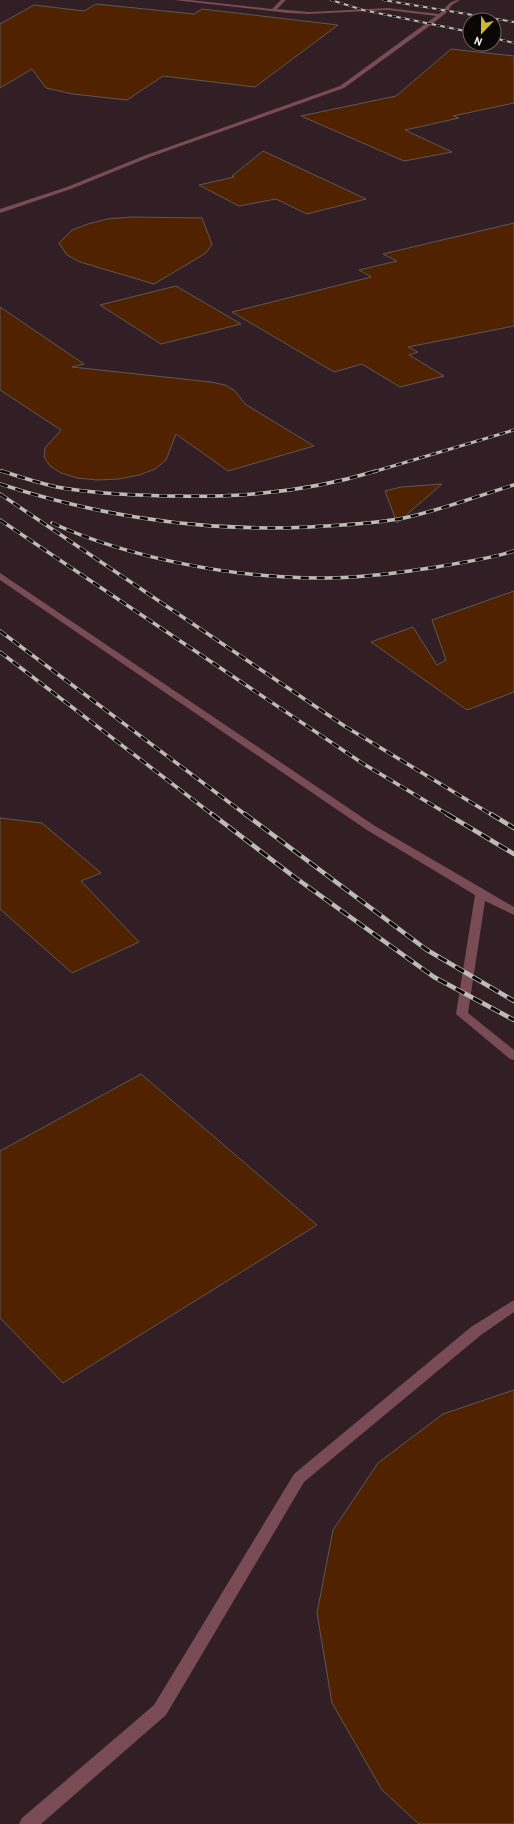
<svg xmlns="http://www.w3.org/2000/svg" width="514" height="1824" font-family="'PT Sans',sans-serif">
  <rect width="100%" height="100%" fill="#211d1b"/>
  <path fill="#321f25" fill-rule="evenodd" d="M 0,0 L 514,0 L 514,1824 L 0,1824 ZM 470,20 L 494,20 L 494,44 L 470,44 Z"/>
  <g fill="#502200" stroke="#5d5855">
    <path d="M 96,4 L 194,14 L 202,9 L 338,25 L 255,87 L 163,76 L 127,100 L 73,94 L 46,88 L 32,69 L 0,88 L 0,24 L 34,5 L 84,11 Z"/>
    <path d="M 451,49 L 514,56 L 514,103 L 453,116 L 459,118 L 405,130 L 452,152 L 404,161 L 301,116 L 396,96 Z"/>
    <path d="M 263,151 L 321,178 L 366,199 L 307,214 L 276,199 L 239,206 L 199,185 L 234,177 L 232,176 Z"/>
    <path d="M 131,217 L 202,218 L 212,244 L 206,253 L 154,284 L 80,262 L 67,255 L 59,243 L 72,230 L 88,224 L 107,219 Z"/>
    <path d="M 514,223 L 514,326 L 408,347 L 418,352 L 409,355 L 444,376 L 400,387 L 362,364 L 334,372 L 232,312 L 371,277 L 359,270 L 397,261 L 383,254 Z"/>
    <path d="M 176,286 L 241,324 L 161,344 L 100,305 Z"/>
    <path d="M 0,307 L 84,364 L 72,367 L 211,382 L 225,385 L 235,391 L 245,404 L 314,446 L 228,471 L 176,434 L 166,460 L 155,469 L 139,475 L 119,479 L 97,480 L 77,478 L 61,473 L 50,466 L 44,457 L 45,448 L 61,430 L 0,390 Z"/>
    <path d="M 442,484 L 397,523 L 385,491 L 401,487 Z"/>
    <path d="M 514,591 L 514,692 L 467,710 L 371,642 L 413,627 L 437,665 L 446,660 L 432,620 Z"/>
    <path d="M 0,818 L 42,823 L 101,873 L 81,881 L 139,942 L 72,973 L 0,909 Z"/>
    <path d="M 141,1074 L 317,1225 L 63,1383 L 0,1318 L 0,1151 Z"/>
    <path d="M 514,1390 L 514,1824 L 419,1824 L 382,1790 L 332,1703 L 317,1613 L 333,1530 L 378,1463 L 443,1414 Z"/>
  </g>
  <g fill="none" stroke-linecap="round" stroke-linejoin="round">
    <g fill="#784b55" fill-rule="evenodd">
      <path d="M 174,0 L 190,0 L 272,9 L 281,0 L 286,0 L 277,9 L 309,12 L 388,8 L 439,14 C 447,7 449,0 460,0 L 452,5 L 447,12 L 431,25 L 344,88 L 150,157 L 71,189 L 0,213 L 0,209 L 67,187 L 146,155 L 340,86 L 436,16 L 388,10 L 309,14 L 288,13 Z"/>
      <path d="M 0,573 L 375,826 L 514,907 L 514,915 L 485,901 L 468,1013 L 514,1050 L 514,1060 L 510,1059 L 456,1014 L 475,895 L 367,830 L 0,580 Z"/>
      <path d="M 514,1300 L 514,1312 L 481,1335 L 304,1482 L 166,1715 L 41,1824 L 19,1824 L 22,1818 L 154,1705 L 294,1474 L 471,1327 Z"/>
    </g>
    <g stroke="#bdbab8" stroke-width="2">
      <g id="rail-far3">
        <path d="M 331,0 L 363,10 L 470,32"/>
        <path d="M 383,0 L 514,22"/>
        <path d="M 494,38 L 514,43"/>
      </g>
    </g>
    <g stroke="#bdbab8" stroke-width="3">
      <g id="rail-far2">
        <path d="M 0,471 L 5,472"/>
        <path d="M 373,472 L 514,430"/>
      </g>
    </g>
    <g stroke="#bdbab8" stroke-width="3.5">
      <g id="rail-far1">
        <path d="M 2,471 C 20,477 39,483 57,487 C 84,492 112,494 139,495 C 220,499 298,495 376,471"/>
        <path d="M 0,484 C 101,517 204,532 310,527 C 341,525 373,524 404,518 C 441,510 477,496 514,485"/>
        <path d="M 0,494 L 346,727 L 492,815"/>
        <path d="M 0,520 L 362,763 L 449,815"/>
        <path d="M 52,523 C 131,559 239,579 326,578 C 363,578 401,572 437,567 C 463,562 489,559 514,551"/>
        <path d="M 0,631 L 246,815"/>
        <path d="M 0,652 L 213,815"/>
      </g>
    </g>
    <g stroke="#bdbab8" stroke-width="4.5">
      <g id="rail">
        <path d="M 212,814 L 293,876 L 434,977 L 514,1020"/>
        <path d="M 245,814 L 427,950 L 514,1001"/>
        <path d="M 447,814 L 514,854"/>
        <path d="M 491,814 L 514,828"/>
      </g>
    </g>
    <use href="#rail-far3" stroke="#0a0807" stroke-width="1.5" stroke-dasharray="4.5" stroke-linecap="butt"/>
    <use href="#rail-far2" stroke="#0a0807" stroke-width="2" stroke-dasharray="6" stroke-linecap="butt"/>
    <use href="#rail-far1" stroke="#0a0807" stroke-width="2.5" stroke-dasharray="8" stroke-linecap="butt"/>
    <use href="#rail" stroke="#0a0807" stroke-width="3" stroke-dasharray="10" stroke-linecap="butt"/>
  </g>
  <g transform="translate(482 32) rotate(202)"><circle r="19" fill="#0a0807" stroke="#686664"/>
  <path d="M0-3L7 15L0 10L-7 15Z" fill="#ceb837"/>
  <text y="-6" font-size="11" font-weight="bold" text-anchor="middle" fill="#f5f2f0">N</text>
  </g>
</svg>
